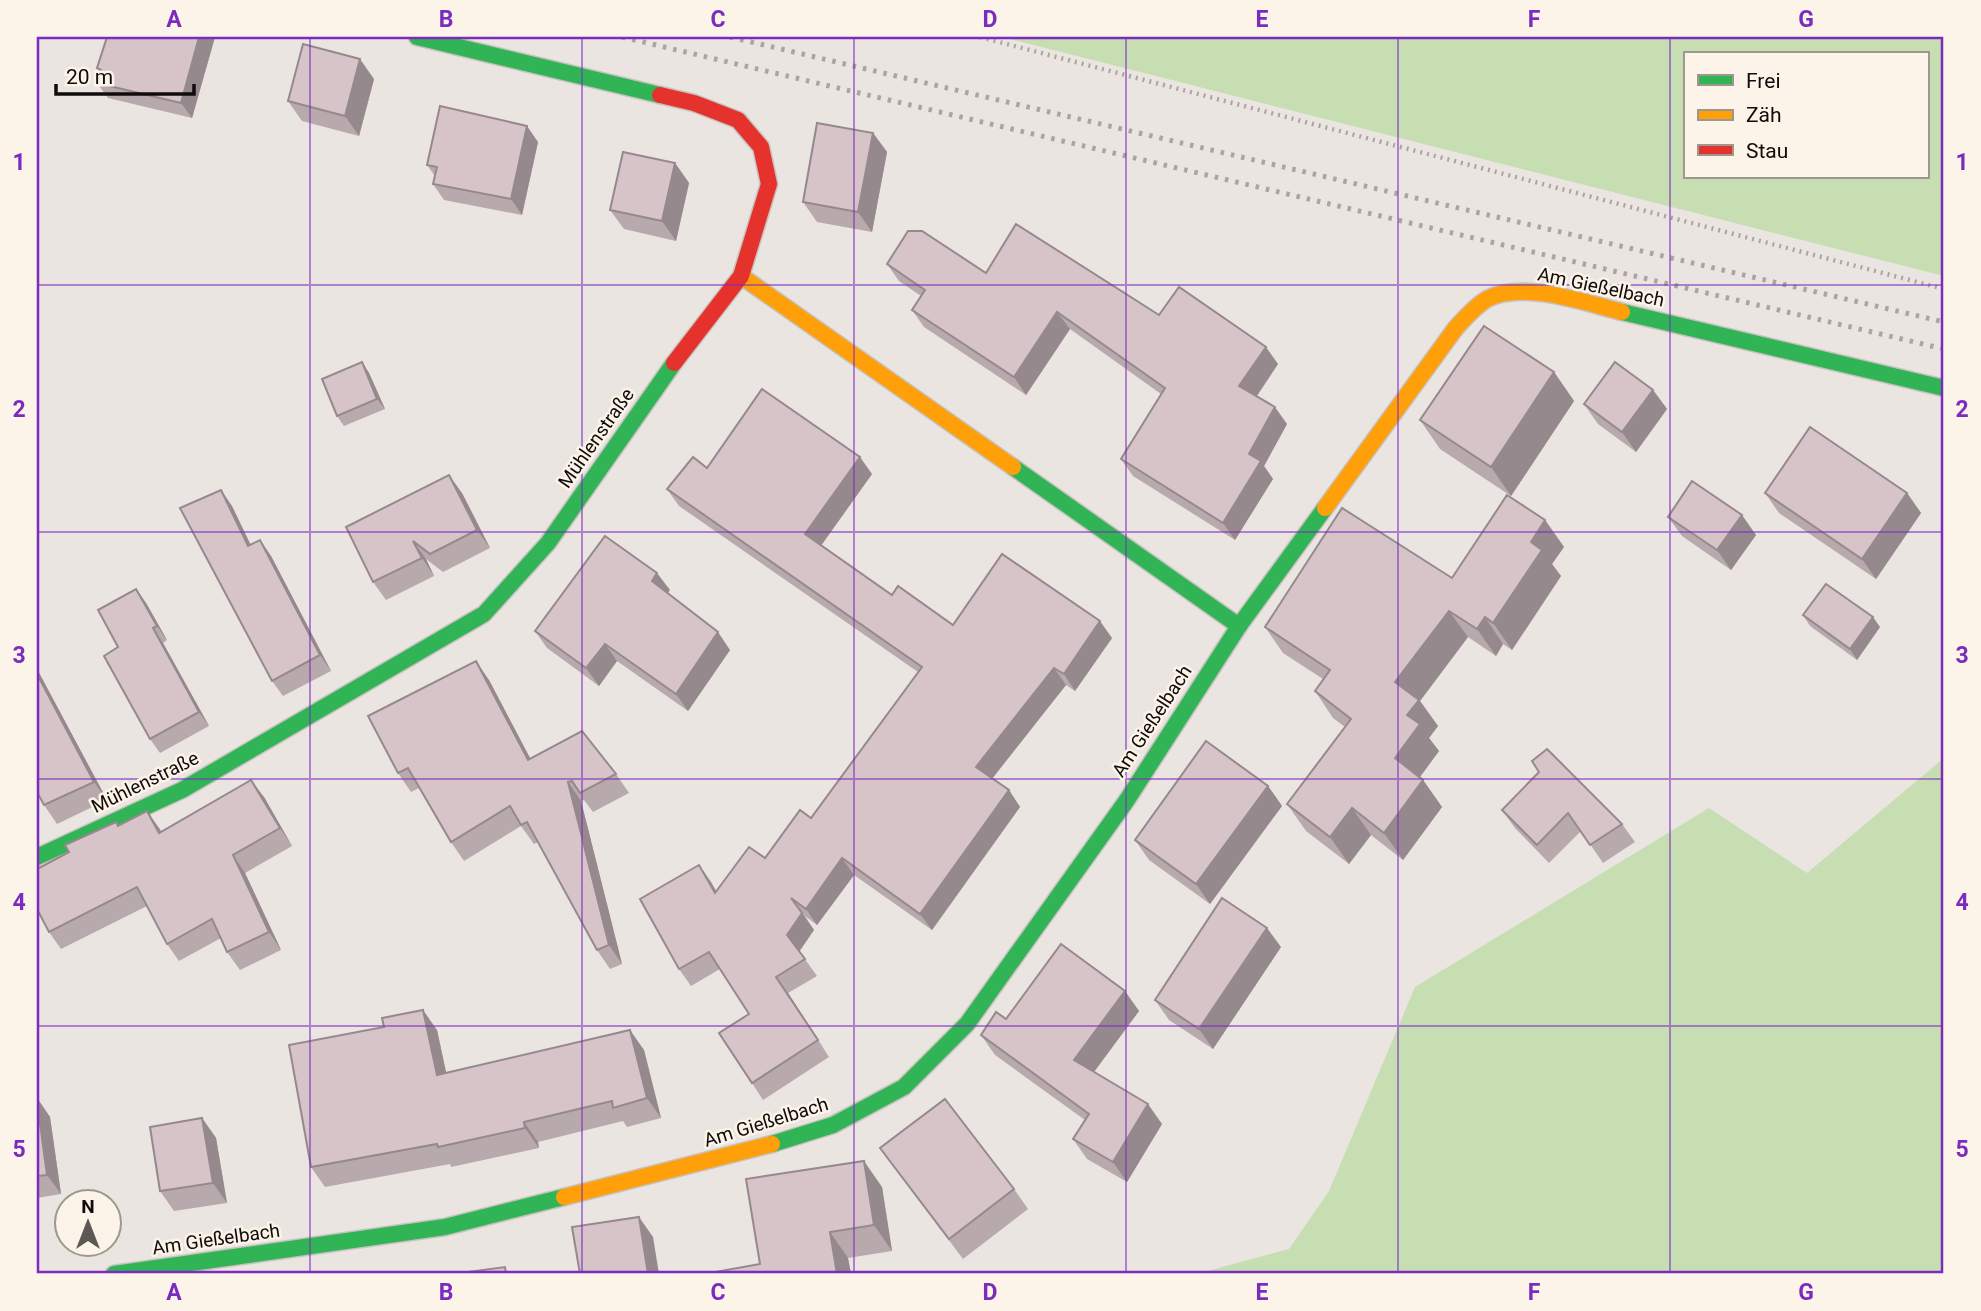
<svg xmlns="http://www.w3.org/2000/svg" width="1981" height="1311" font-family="Roboto,sans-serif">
  <rect width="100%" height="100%" fill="#eae5e0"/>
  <g fill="#c6deb2" fill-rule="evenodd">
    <path d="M 1002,37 L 1944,37 L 1944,276 ZM 1685,54 L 1927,54 L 1927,177 L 1685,177 Z"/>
    <path d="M 1944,758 L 1944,1274 L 1196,1274 L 1289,1249 L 1329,1191 L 1415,987 L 1709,808 L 1807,873 Z"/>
  </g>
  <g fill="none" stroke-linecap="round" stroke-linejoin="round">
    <g stroke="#c6c2be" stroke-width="19">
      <g id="fast">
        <path d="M 417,37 L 660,95"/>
        <path d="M 1622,312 L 1944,388"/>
        <path d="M 1013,467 L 1239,626 L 1325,508"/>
        <path d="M 37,857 L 182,790 L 484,614 L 548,543 L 674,363"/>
        <path d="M 772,1144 L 833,1125 L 904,1087 L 967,1024 L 1127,800 L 1239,626"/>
        <path d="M 114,1274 L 445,1227 L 564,1197"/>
      </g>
    </g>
    <g stroke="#c6c2be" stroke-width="19">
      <g id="slow">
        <path d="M 741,276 L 1013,467"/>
        <path d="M 1325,508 L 1455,329 C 1465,318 1474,307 1487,299 C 1522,280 1586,303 1622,312"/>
        <path d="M 564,1197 L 772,1144"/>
      </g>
    </g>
    <g stroke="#c6c2be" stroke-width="19">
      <path id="jam" d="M 660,95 L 694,103 L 738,120 L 761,147 L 769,184 L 741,276 L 674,363"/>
    </g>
    <path stroke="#aca49f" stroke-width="4.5" stroke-dasharray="2 5" stroke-linecap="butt" d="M 980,37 L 1944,289"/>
    <use href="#fast" stroke="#30b455" stroke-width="16"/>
    <use href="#slow" stroke="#ff9f0a" stroke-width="16"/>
    <use href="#jam" stroke="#e5322d" stroke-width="16"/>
    <g stroke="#aca4a1" stroke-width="5" stroke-dasharray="3.5 7" stroke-linecap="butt">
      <path d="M 622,37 L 1944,349"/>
      <path d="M 730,37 L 1944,322"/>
    </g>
  </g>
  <g fill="#b8a9ad">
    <path d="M 215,37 L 192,118 L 108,98 L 97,83 L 100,73 L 97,68 Z"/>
    <path d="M 374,79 L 359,136 L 302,121 L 288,101 Z"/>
    <path d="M 873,133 L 887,152 L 872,232 L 817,222 L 803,202 Z"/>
    <path d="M 538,142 L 522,215 L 444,200 L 433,184 L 435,176 L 427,165 Z"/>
    <path d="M 675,163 L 689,183 L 676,241 L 624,229 L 610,210 Z"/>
    <path d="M 887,264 L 986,273 L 1159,315 L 1278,364 L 1257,396 L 1287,424 L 1264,466 L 1273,479 L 1235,540 L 1133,476 L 1121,459 L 1161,394 L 1070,329 L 1026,395 L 924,327 L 912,310 L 921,296 L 899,281 Z"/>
    <path d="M 362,362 L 369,373 L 385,409 L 344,426 L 337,416 Z"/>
    <path d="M 1554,372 L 1574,401 L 1511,496 L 1440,449 L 1420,420 Z"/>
    <path d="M 1653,390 L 1667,409 L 1636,452 L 1598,424 L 1584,404 Z"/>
    <path d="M 707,468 L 872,474 L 821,546 L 892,595 L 953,625 L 1112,638 L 1075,691 L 1066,685 L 992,778 L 1009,790 L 1020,807 L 932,930 L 854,875 L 817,925 L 805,916 L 814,930 L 799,951 L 817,976 L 788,993 L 829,1057 L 763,1100 L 752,1083 L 749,1014 L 720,969 L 691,986 L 679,969 L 699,865 L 716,892 L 765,858 L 811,818 L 918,672 L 679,506 L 667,489 Z"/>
    <path d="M 462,493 L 490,548 L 443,572 L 426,559 L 434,576 L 386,600 L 373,582 Z"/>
    <path d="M 1765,493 L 1907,493 L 1921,513 L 1876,579 L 1779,513 Z"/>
    <path d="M 232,506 L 250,545 L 260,540 L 271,556 L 331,671 L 283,696 L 272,681 Z"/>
    <path d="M 1668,517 L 1756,535 L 1731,570 L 1682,536 Z"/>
    <path d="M 1545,520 L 1564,547 L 1552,564 L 1561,576 L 1512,650 L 1503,644 L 1496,656 L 1468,637 L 1420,701 L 1438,726 L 1429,738 L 1439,751 L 1420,777 L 1423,780 L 1442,807 L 1403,860 L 1371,835 L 1349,864 L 1306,831 L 1287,804 L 1345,727 L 1333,718 L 1315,691 L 1323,679 L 1283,653 L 1265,627 L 1452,578 Z"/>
    <path d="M 136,589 L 146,603 L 167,640 L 163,643 L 209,726 L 160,753 L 150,739 L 118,647 Z"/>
    <path d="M 670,590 L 667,593 L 730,650 L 688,711 L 617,661 L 599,686 L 547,648 L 535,631 Z"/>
    <path d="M 1803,615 L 1880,627 L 1857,660 L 1810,626 Z"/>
    <path d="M 37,669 L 107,800 L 57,824 L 44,805 L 37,792 Z"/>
    <path d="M 489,680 L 530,758 L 616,774 L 629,793 L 593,812 L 584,800 L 581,801 L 622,964 L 610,969 L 597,950 L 538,842 L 534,844 L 521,826 L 464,861 L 451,842 L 419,788 L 411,792 L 398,773 Z"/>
    <path d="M 1539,772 L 1622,824 L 1635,842 L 1603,863 L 1581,831 L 1549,863 L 1515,828 L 1502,810 Z"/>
    <path d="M 1268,786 L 1282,806 L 1210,904 L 1149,860 L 1135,840 Z"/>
    <path d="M 264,797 L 292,846 L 245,873 L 281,950 L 240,970 L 227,952 L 221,938 L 179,961 L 167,944 L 147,906 L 61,949 L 49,932 L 118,826 L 159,828 L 161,831 Z"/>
    <path d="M 1281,947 L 1213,1049 L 1169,1020 L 1155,1000 Z"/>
    <path d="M 1139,1011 L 1094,1072 L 1162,1124 L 1127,1182 L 1087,1159 L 1073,1139 L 1085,1120 L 995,1055 L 981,1035 L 1006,1019 Z"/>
    <path d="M 437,1030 L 446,1073 L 644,1050 L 661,1118 L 627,1127 L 623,1121 L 538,1142 L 539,1148 L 451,1167 L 450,1164 L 325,1187 L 311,1167 Z"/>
    <path d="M 37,1098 L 50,1117 L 61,1194 L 37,1198 Z"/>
    <path d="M 202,1118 L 216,1138 L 227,1203 L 174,1211 L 160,1191 Z"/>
    <path d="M 880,1148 L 1014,1189 L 1028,1209 L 963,1259 Z"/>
    <path d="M 882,1187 L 892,1251 L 848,1258 L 851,1274 L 704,1274 L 760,1264 Z"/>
  </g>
  <g fill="#96898d">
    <path d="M 199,37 L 215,37 L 192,118 L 181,103 Z"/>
    <path d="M 360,59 L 374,79 L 359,136 L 345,116 Z"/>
    <path d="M 527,126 L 538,142 L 522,215 L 511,199 Z"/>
    <path d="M 873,133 L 887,152 L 872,232 L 858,212 Z"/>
    <path d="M 675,163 L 689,183 L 676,241 L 662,221 Z"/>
    <path d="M 1057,312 L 1070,329 L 1026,395 L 1014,377 Z"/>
    <path d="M 1266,347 L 1278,364 L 1252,403 L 1239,386 Z"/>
    <path d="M 362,362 L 369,373 L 385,409 L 377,399 Z"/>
    <path d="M 1554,372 L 1574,401 L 1511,496 L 1491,467 Z"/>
    <path d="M 1653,390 L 1667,409 L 1636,452 L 1622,432 Z"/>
    <path d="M 1275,407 L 1287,424 L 1264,466 L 1273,479 L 1235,540 L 1223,523 L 1249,454 Z"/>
    <path d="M 860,457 L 872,474 L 817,551 L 805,534 Z"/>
    <path d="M 449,475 L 462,493 L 490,548 L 477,530 Z"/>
    <path d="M 221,490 L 232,506 L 259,562 L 248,546 Z"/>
    <path d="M 1907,493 L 1921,513 L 1876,579 L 1862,559 Z"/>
    <path d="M 1742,515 L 1756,535 L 1731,570 L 1717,550 Z"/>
    <path d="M 1545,520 L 1564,547 L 1552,564 L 1561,576 L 1512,650 L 1493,623 L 1531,542 Z"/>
    <path d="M 260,540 L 271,556 L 331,671 L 320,655 Z"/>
    <path d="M 413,541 L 426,559 L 434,576 L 422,558 Z"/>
    <path d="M 657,573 L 670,590 L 664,598 L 652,581 Z"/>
    <path d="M 136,589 L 146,603 L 167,640 L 157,626 Z"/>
    <path d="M 1449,611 L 1468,637 L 1420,701 L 1438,726 L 1429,738 L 1439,751 L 1414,785 L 1395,758 L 1407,715 L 1395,682 Z"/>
    <path d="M 1485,617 L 1503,644 L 1496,656 L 1477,629 Z"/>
    <path d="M 1873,617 L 1880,627 L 1857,660 L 1850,649 Z"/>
    <path d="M 1100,621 L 1112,638 L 1075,691 L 1064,674 Z"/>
    <path d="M 153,628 L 163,643 L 209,726 L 199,712 Z"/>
    <path d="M 718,632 L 730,650 L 688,711 L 676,694 Z"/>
    <path d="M 605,644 L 617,661 L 599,686 L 586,668 Z"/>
    <path d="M 476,661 L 489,680 L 541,779 L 528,760 Z"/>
    <path d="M 1054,668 L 1066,685 L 988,784 L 976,767 Z"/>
    <path d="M 37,669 L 107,800 L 94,782 L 37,674 Z"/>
    <path d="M 251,780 L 264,797 L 292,846 L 280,828 Z"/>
    <path d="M 1423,780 L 1442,807 L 1403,860 L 1384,833 Z"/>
    <path d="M 568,782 L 581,801 L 622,964 L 609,945 Z"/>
    <path d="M 1268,786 L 1282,806 L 1210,904 L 1196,884 Z"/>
    <path d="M 1009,790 L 1020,807 L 932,930 L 920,914 Z"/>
    <path d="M 1352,808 L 1371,835 L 1349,864 L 1330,837 Z"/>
    <path d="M 147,811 L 159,828 L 171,850 L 159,833 Z"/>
    <path d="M 233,855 L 245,873 L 281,950 L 269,932 Z"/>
    <path d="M 842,858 L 854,875 L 817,925 L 806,909 Z"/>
    <path d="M 699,865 L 711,882 L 727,910 L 715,893 Z"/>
    <path d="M 802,913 L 814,930 L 799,952 L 787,935 Z"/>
    <path d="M 1267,928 L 1281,947 L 1213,1049 L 1199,1029 Z"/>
    <path d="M 776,977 L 788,993 L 829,1057 L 818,1040 Z"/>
    <path d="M 1125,991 L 1139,1011 L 1088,1080 L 1074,1060 Z"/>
    <path d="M 423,1010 L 437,1030 L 451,1095 L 437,1075 Z"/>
    <path d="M 630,1030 L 644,1050 L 661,1118 L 647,1098 Z"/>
    <path d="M 37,1098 L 50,1117 L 61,1194 L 47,1175 Z"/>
    <path d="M 1148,1104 L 1162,1124 L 1127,1182 L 1113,1162 Z"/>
    <path d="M 202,1118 L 216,1138 L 227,1203 L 213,1183 Z"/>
    <path d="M 524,1122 L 538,1142 L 539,1148 L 525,1128 Z"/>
    <path d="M 864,1161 L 882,1187 L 892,1251 L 874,1225 Z"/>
    <path d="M 639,1217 L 653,1237 L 659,1274 L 648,1274 Z"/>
    <path d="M 830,1232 L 848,1258 L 851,1274 L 837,1274 Z"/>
  </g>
  <g fill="#d6c4c9" stroke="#96898d" stroke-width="2">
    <path d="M 107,37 L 199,37 L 181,103 L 97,83 L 101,70 L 97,68 Z"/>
    <path d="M 303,44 L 360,59 L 345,116 L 288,101 Z"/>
    <path d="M 440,106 L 527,126 L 511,199 L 433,184 L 437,167 L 427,165 Z"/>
    <path d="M 817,123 L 873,133 L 858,212 L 803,202 Z"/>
    <path d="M 623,152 L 675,163 L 662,221 L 610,210 Z"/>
    <path d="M 1016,224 L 1159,315 L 1179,287 L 1266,347 L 1239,386 L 1275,407 L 1249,454 L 1261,461 L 1223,523 L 1121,459 L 1165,388 L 1057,312 L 1014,377 L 912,310 L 925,290 L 887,264 L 908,231 L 922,231 L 986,273 Z"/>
    <path d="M 1484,326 L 1554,372 L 1491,467 L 1420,420 Z"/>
    <path d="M 362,362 L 377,399 L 337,416 L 322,379 Z"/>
    <path d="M 1615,362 L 1653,390 L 1622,432 L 1584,404 Z"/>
    <path d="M 762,389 L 860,457 L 805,534 L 892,595 L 898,586 L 953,625 L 1002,554 L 1100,621 L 1064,674 L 1054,668 L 976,767 L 1009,790 L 920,914 L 842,858 L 806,909 L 791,898 L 802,913 L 787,935 L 805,959 L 776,977 L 818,1040 L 752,1083 L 719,1033 L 749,1014 L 709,952 L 679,969 L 640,899 L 699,865 L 715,893 L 749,847 L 765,858 L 800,810 L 811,818 L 922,667 L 667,489 L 693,457 L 707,468 Z"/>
    <path d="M 1810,427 L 1907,493 L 1862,559 L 1765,493 Z"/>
    <path d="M 449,475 L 477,530 L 430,554 L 413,541 L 422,558 L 373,582 L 346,527 Z"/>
    <path d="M 1692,481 L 1742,515 L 1717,550 L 1668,517 Z"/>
    <path d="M 221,490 L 248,546 L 260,540 L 320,655 L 272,681 L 180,508 Z"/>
    <path d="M 1507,495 L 1545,520 L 1531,542 L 1542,550 L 1493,623 L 1485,617 L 1477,629 L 1449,611 L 1395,682 L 1419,700 L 1407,715 L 1420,724 L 1395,758 L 1423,780 L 1384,833 L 1352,808 L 1330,837 L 1287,804 L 1351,719 L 1315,691 L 1330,670 L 1265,627 L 1342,508 L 1452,578 Z"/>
    <path d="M 605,536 L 657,573 L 652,581 L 718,632 L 676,694 L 605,644 L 586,668 L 535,631 Z"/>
    <path d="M 1826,584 L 1873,617 L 1850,649 L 1803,615 Z"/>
    <path d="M 136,589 L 157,626 L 153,628 L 199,712 L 150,739 L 104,656 L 118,647 L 98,610 Z"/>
    <path d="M 476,661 L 528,760 L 582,731 L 616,774 L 580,793 L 572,781 L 568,782 L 609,945 L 597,950 L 527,822 L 521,825 L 510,806 L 451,842 L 408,768 L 398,773 L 368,716 Z"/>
    <path d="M 37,674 L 94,782 L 44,805 L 37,792 Z"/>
    <path d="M 1206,741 L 1268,786 L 1196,884 L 1135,840 Z"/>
    <path d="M 1547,749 L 1622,824 L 1590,845 L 1568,813 L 1537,845 L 1502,810 L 1539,772 L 1532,761 Z"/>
    <path d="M 251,780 L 280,828 L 233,855 L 269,932 L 227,952 L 212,919 L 167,944 L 137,887 L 49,932 L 37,909 L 37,869 L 69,852 L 65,845 L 116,822 L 118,826 L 147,811 L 159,833 Z"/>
    <path d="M 1222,898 L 1267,928 L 1199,1029 L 1155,1000 Z"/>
    <path d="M 1061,944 L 1125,991 L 1074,1060 L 1148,1104 L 1113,1162 L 1073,1139 L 1089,1114 L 981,1035 L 996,1012 L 1006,1019 Z"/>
    <path d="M 423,1010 L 437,1075 L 630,1030 L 647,1098 L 613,1108 L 612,1101 L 524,1122 L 525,1128 L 438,1147 L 437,1144 L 311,1167 L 289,1045 L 384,1027 L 382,1018 Z"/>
    <path d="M 945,1099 L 1014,1189 L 949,1239 L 880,1148 Z"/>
    <path d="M 37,1101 L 47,1175 L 37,1176 Z"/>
    <path d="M 202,1118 L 213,1183 L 160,1191 L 150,1127 Z"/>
    <path d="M 864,1161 L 874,1225 L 830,1232 L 837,1274 L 704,1274 L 760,1264 L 746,1179 Z"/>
    <path d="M 639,1217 L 648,1274 L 580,1274 L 572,1227 Z"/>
    <path d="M 505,1267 L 506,1274 L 453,1274 Z"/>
  </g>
  <path fill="none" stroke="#7b2cbf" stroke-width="2" stroke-opacity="0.55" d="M 310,37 L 310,1274M 582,37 L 582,1274M 854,37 L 854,1274M 1126,37 L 1126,1274M 1398,37 L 1398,1274M 1670,37 L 1670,1274M 37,285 L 1944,285M 37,532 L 1944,532M 37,779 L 1944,779M 37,1026 L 1944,1026"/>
  <g text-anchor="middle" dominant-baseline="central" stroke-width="5" stroke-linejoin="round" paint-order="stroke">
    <g font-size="19" fill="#0f0c09" stroke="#fcf3e9">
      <text transform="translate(1601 287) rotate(12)">Am Gießelbach</text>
      <text transform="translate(596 438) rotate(-55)">Mühlenstraße</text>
      <text transform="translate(1152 721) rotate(-57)">Am Gießelbach</text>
      <text transform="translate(145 782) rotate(-26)">Mühlenstraße</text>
      <text transform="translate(766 1122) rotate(-17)">Am Gießelbach</text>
      <text transform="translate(216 1239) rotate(-8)">Am Gießelbach</text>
    </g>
  </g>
  <rect width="1981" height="1311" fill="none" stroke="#fcf3e9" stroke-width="77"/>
  <rect x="1684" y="52" width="245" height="126" fill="#fcf3e9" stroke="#9d978f" stroke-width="2"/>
  <rect x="1698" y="75" width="35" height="10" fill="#30b455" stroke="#9d978f" stroke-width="2"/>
  <text x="1746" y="88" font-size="21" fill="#0f0c09">Frei</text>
  <rect x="1698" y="110" width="35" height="10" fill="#ff9f0a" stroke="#9d978f" stroke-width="2"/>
  <text x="1746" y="122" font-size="21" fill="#0f0c09">Zäh</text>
  <rect x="1698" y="145" width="35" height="10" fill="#e5322d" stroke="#9d978f" stroke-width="2"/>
  <text x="1746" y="158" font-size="21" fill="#0f0c09">Stau</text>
  <g transform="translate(88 1223)"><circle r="33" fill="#fcf3e9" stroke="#9d978f" stroke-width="2"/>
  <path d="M0-5L12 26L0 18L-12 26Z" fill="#5c5854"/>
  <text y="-10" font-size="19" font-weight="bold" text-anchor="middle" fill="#0f0c09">N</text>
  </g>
  <path d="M56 84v10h138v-10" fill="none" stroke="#0f0c09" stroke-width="3.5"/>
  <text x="66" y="84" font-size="21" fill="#0f0c09" stroke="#fcf3e9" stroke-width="5" paint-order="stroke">20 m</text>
  <rect x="38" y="38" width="1904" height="1234" fill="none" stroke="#7b2cbf" stroke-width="2.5"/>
  <g font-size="23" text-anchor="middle" font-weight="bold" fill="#7b2cbf">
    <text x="174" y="27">A</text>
    <text x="446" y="27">B</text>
    <text x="718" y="27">C</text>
    <text x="990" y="27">D</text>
    <text x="1262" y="27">E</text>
    <text x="1534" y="27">F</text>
    <text x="1806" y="27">G</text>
    <text x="19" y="170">1</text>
    <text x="1962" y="170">1</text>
    <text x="19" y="417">2</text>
    <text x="1962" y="417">2</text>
    <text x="19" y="663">3</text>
    <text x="1962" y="663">3</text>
    <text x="19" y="910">4</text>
    <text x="1962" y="910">4</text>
    <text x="19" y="1157">5</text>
    <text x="1962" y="1157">5</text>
    <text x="174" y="1300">A</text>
    <text x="446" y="1300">B</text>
    <text x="718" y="1300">C</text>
    <text x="990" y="1300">D</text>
    <text x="1262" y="1300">E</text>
    <text x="1534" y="1300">F</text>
    <text x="1806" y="1300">G</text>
  </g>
</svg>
